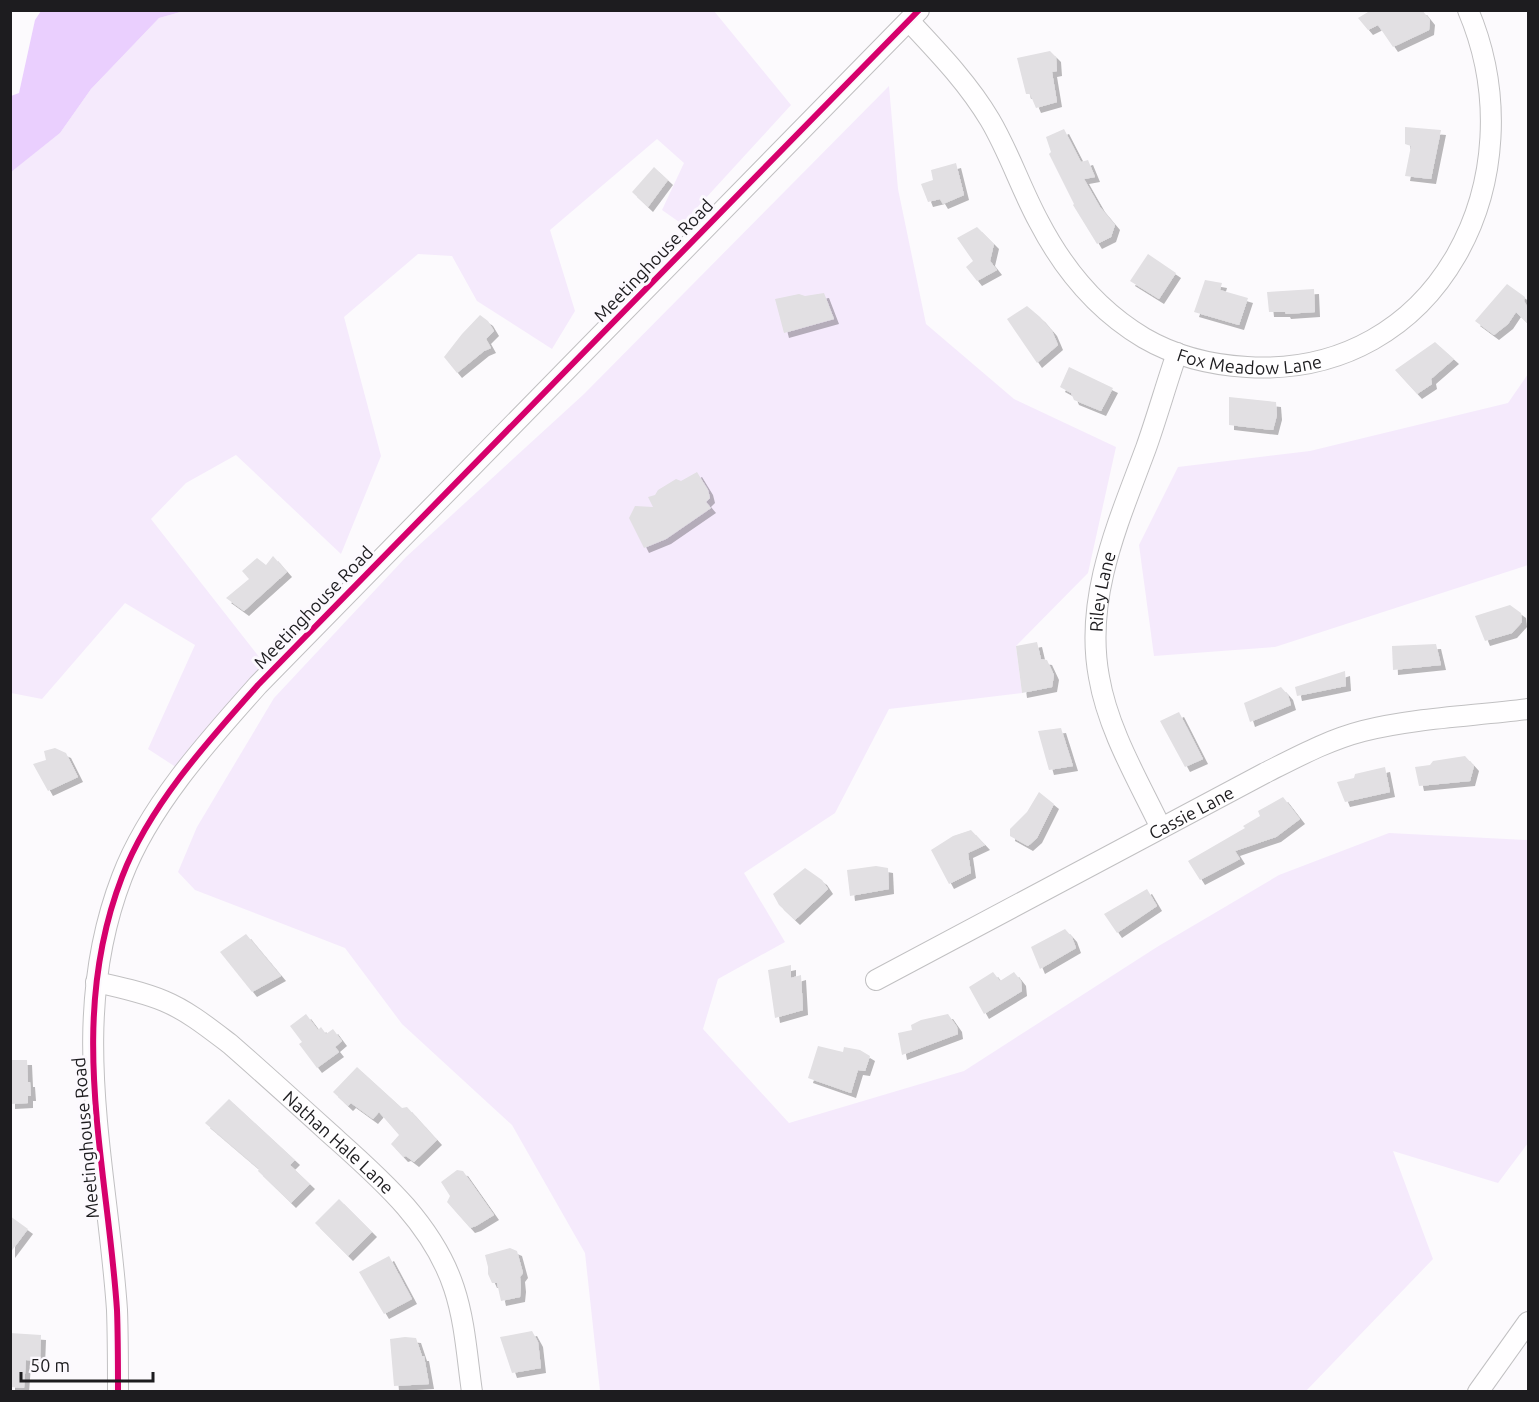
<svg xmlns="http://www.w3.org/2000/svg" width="1539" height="1402" font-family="Ubuntu,sans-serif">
  <defs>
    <filter id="shadow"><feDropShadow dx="5" dy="5" stdDeviation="0" flood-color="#0004"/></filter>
  </defs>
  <rect width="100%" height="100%" fill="#fcfafd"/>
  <g fill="#f5eafc">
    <path d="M 184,11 L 714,11 L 791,105 L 682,224 L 662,210 L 684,163 L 657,139 L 550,230 L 575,311 L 552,349 L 477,301 L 452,256 L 418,254 L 344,317 L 381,456 L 341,554 L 236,455 L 186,483 L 151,519 L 270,671 L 185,773 L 148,749 L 195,645 L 125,603 L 42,699 L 11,693 L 10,172 L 60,133 L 91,89 L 159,18 Z"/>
    <path d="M 889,86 L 898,189 L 926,324 L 1014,399 L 1116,447 L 1088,573 L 1016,646 L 1022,693 L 889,709 L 835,813 L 744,873 L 785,942 L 718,979 L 703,1029 L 789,1123 L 964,1071 L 1157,947 L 1279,875 L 1389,833 L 1528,840 L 1528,1143 L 1498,1183 L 1393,1151 L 1433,1259 L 1306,1391 L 600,1391 L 585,1253 L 512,1125 L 402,1024 L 345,948 L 195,890 L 178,872 L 197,827 L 274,698 L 406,557 L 584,394 Z"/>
    <path d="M 1528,374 L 1528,565 L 1275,647 L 1154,656 L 1139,545 L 1178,467 L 1310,451 L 1508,403 Z"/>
  </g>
  <path fill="#eacffe" d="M 41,11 L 184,11 L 159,18 L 91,89 L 60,133 L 11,172 L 11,96 L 19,93 L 35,20 Z"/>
  <g fill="#e2e0e3" filter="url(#shadow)">
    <path d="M 1367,10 L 1422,10 L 1430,20 L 1429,30 L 1393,47 L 1378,25 L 1368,30 L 1358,18 L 1368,12 Z"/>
    <path d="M 1050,51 L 1056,57 L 1057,71 L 1052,72 L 1057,102 L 1036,108 L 1030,94 L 1026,94 L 1017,58 Z"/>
    <path d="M 1405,127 L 1441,130 L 1431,179 L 1405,176 L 1411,146 L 1405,144 Z"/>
    <path d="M 1064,129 L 1081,162 L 1088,160 L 1095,177 L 1084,179 L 1100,207 L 1115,225 L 1111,237 L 1097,244 L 1073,205 L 1074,204 L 1049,154 L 1051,152 L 1046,137 Z"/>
    <path d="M 956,163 L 964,195 L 943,204 L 940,199 L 928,202 L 921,184 L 933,180 L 931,170 Z"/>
    <path d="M 654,167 L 668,180 L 648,207 L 632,192 Z"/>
    <path d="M 977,227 L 994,244 L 990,261 L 997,270 L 977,281 L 966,267 L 973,261 L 957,238 Z"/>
    <path d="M 1148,254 L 1176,273 L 1159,299 L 1130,281 Z"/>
    <path d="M 1205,280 L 1222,283 L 1220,290 L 1248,298 L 1239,325 L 1194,312 Z"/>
    <path d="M 1507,284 L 1525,297 L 1524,301 L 1528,308 L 1528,324 L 1516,312 L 1508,324 L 1494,335 L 1475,321 Z"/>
    <path d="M 1314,289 L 1315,312 L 1286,314 L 1285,312 L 1269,312 L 1267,292 Z"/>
    <path d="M 824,293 L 834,319 L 784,333 L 775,299 L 799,294 L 805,296 Z"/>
    <path d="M 1027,306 L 1040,317 L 1052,331 L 1058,345 L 1037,363 L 1007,319 Z"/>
    <path d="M 480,315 L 488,321 L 494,331 L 486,339 L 491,348 L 484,351 L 457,373 L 444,357 L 462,334 Z"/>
    <path d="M 1435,342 L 1454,359 L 1431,379 L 1432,384 L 1417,394 L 1395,370 Z"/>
    <path d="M 1069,367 L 1113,388 L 1101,411 L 1074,400 L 1071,393 L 1060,387 Z"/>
    <path d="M 1229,397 L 1276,402 L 1277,415 L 1273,430 L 1229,425 Z"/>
    <path d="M 697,472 L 708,490 L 710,498 L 706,502 L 711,508 L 666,539 L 644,548 L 629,518 L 635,506 L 653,507 L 648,497 L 655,495 L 658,490 L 676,479 L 681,481 Z"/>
    <path d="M 273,556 L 287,572 L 244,611 L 226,598 L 249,579 L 242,571 L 257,558 L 266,565 Z"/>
    <path d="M 1510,605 L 1521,613 L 1522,622 L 1512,633 L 1485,641 L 1475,616 Z"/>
    <path d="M 1037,642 L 1041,659 L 1047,660 L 1054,675 L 1052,687 L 1022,693 L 1016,646 Z"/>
    <path d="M 1436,644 L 1441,665 L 1393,670 L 1392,646 Z"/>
    <path d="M 1345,671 L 1346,686 L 1297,696 L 1295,687 Z"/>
    <path d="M 1281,687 L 1288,695 L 1291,705 L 1250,722 L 1244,703 Z"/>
    <path d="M 1179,712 L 1203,759 L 1185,767 L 1160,721 Z"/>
    <path d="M 1061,728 L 1073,766 L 1049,770 L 1038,731 Z"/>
    <path d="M 55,748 L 66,753 L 78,777 L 48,791 L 33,764 L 46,760 L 44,751 Z"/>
    <path d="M 1465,756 L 1474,766 L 1470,781 L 1419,786 L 1415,767 L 1430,765 L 1433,761 Z"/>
    <path d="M 1385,767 L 1390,792 L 1345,802 L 1337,782 L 1354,778 L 1355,774 Z"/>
    <path d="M 1039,792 L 1054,804 L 1037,838 L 1028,846 L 1010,836 L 1010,829 L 1027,812 Z"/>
    <path d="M 1283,797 L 1300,819 L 1276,837 L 1235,851 L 1240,859 L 1200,880 L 1188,861 L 1245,828 L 1243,826 L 1260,816 L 1258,811 Z"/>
    <path d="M 971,830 L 985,845 L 968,853 L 971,873 L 949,884 L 931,850 L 953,836 Z"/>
    <path d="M 876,866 L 888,868 L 889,889 L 850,896 L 847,870 Z"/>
    <path d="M 805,868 L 822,880 L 828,889 L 795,920 L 779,905 L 773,894 Z"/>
    <path d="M 1147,889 L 1157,906 L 1117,933 L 1104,914 Z"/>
    <path d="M 1065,929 L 1072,937 L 1076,948 L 1040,969 L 1031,947 Z"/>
    <path d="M 246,934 L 281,976 L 252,992 L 220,952 Z"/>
    <path d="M 791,965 L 791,978 L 801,975 L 803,1010 L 775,1018 L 768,970 Z"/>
    <path d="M 993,972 L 1000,981 L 1014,972 L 1021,981 L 1022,991 L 984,1014 L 969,987 Z"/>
    <path d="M 306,1014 L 318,1030 L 321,1027 L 326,1034 L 333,1029 L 342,1041 L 335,1047 L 339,1052 L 317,1068 L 299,1044 L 302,1042 L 290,1026 Z"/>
    <path d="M 948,1014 L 957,1027 L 958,1034 L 902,1055 L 898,1033 L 912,1030 L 911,1025 L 921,1020 Z"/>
    <path d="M 818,1046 L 843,1052 L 844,1047 L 860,1050 L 870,1056 L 865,1071 L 858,1070 L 851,1093 L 808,1078 Z"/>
    <path d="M 10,1060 L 27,1060 L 28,1082 L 30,1082 L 31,1096 L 28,1096 L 28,1103 L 10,1104 Z"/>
    <path d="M 357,1067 L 402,1108 L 407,1107 L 437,1140 L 414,1162 L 406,1156 L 403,1157 L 391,1144 L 399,1135 L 379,1112 L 373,1119 L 351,1103 L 348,1106 L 333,1092 Z"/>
    <path d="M 229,1099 L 295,1160 L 290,1165 L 310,1184 L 291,1203 L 258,1171 L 259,1169 L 205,1123 Z"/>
    <path d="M 457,1170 L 463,1171 L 494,1215 L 476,1226 L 470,1228 L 447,1202 L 450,1196 L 441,1182 Z"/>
    <path d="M 339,1199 L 372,1232 L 348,1256 L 315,1223 Z"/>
    <path d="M 10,1216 L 28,1229 L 10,1253 Z"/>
    <path d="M 510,1248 L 517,1251 L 523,1273 L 520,1277 L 521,1287 L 520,1297 L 501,1301 L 497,1283 L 492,1283 L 488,1274 L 488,1267 L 485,1255 Z"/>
    <path d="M 389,1256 L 412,1299 L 384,1314 L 359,1272 Z"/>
    <path d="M 532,1331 L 538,1342 L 541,1368 L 512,1373 L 500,1337 Z"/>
    <path d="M 10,1333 L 41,1335 L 40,1361 L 26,1360 L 24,1388 L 10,1387 Z"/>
    <path d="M 405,1337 L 416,1338 L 422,1356 L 424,1356 L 429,1384 L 394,1386 L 390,1339 Z"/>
  </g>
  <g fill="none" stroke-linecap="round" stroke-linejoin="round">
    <g stroke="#c1c0c2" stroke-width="22">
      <g id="street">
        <path id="s1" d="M 909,21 C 938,52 968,83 990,120 C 1009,152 1021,189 1039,222 C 1064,270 1097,310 1144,338 C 1175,356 1212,365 1247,367 C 1439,379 1539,177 1468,10"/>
        <path id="s2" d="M 1161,828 C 1138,780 1108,730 1099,677 C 1084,597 1119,521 1146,448 C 1157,417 1166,385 1177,353"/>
        <path id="s3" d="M 876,980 L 1265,773 C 1297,757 1328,740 1363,731 C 1414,718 1475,716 1528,709"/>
        <path id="s4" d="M 96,982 C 119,987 142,992 164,1001 C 188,1011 209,1028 230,1044 C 262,1072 294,1101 326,1130 C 376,1175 432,1221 454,1288 C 465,1321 467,1357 472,1392"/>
        <path d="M 118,1392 C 118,1364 118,1337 117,1310 C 107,1162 66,1022 122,877 C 149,806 208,741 258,685 L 919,10"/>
        <path d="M 1478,1392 L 1528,1322"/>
      </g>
    </g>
    <use href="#street" stroke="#fffeff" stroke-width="20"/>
    <g stroke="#fcf9fe" stroke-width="10">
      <path id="cycleway" d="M 118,1392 C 118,1364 118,1337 117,1310 C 107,1162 66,1022 122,877 C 149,806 208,741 258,685 L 919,10"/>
    </g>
    <use href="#cycleway" stroke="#d6006c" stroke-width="6"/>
  </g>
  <g text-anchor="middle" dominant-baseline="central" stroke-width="6" stroke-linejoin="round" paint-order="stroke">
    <g font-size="18" fill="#1d1c1f" stroke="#fcf9fe">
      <text transform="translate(653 260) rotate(-46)">Meetinghouse Road</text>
      <text stroke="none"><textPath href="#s1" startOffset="510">Fox Meadow Lane</textPath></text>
      <text stroke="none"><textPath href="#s2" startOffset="250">Riley Lane</textPath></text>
      <text transform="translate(313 607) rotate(-46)">Meetinghouse Road</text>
      <text stroke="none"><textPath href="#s3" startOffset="357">Cassie Lane</textPath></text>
      <text transform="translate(85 1138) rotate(-95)">Meetinghouse Road</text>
      <text stroke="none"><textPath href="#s4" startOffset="296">Nathan Hale Lane</textPath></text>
    </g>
  </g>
  <rect width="1539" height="1402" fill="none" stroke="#1d1c1f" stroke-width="24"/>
  <path d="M21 1372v9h132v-9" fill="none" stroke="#1d1c1f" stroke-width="3"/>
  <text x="30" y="1372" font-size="18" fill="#1d1c1f" stroke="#fcf9fe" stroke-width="4.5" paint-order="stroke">50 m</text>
</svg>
